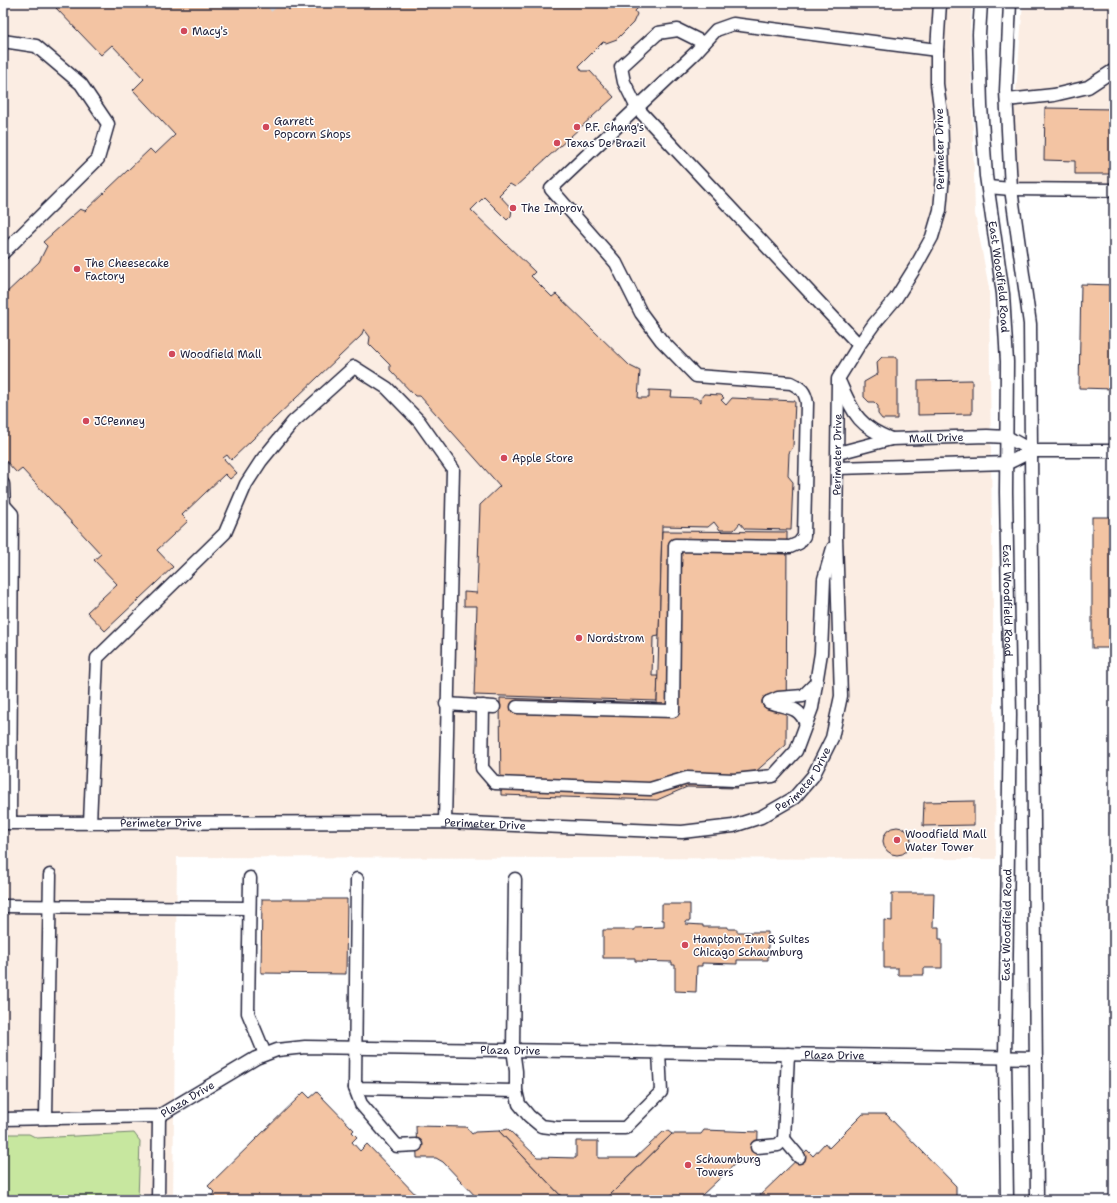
<svg xmlns="http://www.w3.org/2000/svg" width="1117" height="1203" font-family="'Shantell Sans',sans-serif">
  <rect width="100%" height="100%" fill="#fff"/>
  <filter id="ink" filterUnits="userSpaceOnUse"><feTurbulence type="fractalNoise" baseFrequency=".025" numOctaves="2"/><feDisplacementMap in="SourceGraphic" scale="8" xChannelSelector="R" yChannelSelector="G"/><feConvolveMatrix kernelMatrix="1 2 1 2 8 2 1 2 1" color-interpolation-filters="sRGB"/></filter>
  <g filter="url(#ink)">
    <g fill="#fbede3">
      <path d="M 3,3 L 972,3 L 970,27 L 975,214 L 989,288 L 996,859 L 177,857 L 173,1200 L 3,1200 Z"/>
      <path d="M 1023,3 L 1114,3 L 1114,198 L 1008,195 Z"/>
    </g>
    <path fill="#c7e79f" stroke="#74846d" d="M 134,1133 L 140,1141 L 138,1200 L 3,1200 L 3,1134 L 29,1134 L 37,1138 Z"/>
    <g fill="#f3c4a3" stroke="#22223b">
      <path d="M 61,3 L 282,3 L 289,10 L 296,3 L 643,3 L 635,11 L 637,14 L 633,23 L 617,39 L 606,43 L 603,42 L 579,66 L 582,71 L 590,71 L 614,97 L 515,187 L 510,184 L 499,195 L 512,209 L 511,216 L 507,220 L 484,197 L 471,210 L 535,272 L 531,276 L 552,297 L 556,294 L 630,366 L 640,371 L 638,398 L 649,398 L 649,390 L 672,391 L 671,397 L 696,398 L 701,402 L 701,398 L 704,394 L 721,395 L 724,398 L 721,400 L 726,405 L 732,398 L 795,401 L 793,447 L 789,453 L 788,476 L 793,482 L 791,530 L 745,529 L 740,523 L 734,530 L 720,530 L 714,522 L 708,527 L 662,526 L 659,636 L 653,637 L 652,676 L 658,676 L 657,701 L 474,695 L 477,606 L 464,606 L 464,592 L 477,593 L 480,505 L 500,486 L 420,396 L 415,396 L 390,370 L 390,365 L 369,344 L 370,337 L 364,329 L 361,336 L 231,460 L 227,455 L 223,458 L 237,473 L 230,479 L 225,474 L 182,515 L 188,521 L 157,550 L 173,567 L 105,631 L 87,612 L 117,584 L 94,560 L 101,554 L 22,469 L 17,473 L 3,458 L 3,296 L 39,262 L 47,246 L 43,242 L 80,209 L 85,211 L 150,149 L 155,154 L 175,135 L 133,90 L 144,79 L 112,45 L 101,55 L 56,8 Z"/>
      <path d="M 1045,108 L 1114,109 L 1114,174 L 1075,174 L 1075,161 L 1044,160 Z"/>
      <path d="M 1081,284 L 1114,285 L 1114,389 L 1079,388 Z"/>
      <path d="M 882,357 L 897,357 L 897,419 L 882,419 L 878,414 L 878,406 L 874,402 L 869,402 L 864,397 L 864,382 L 878,374 L 877,362 Z"/>
      <path d="M 972,380 L 972,414 L 918,415 L 918,381 Z"/>
      <rect x="1092" y="517" width="22" height="131"/>
      <path d="M 662,531 L 787,532 L 786,745 L 737,788 L 687,787 L 657,800 L 501,795 L 500,698 L 657,703 Z"/>
      <path d="M 974,801 L 974,825 L 923,826 L 924,802 Z"/>
      <circle cx="897" cy="841" r="14"/>
      <path d="M 892,893 L 934,893 L 933,927 L 939,927 L 939,939 L 942,939 L 942,968 L 924,968 L 924,975 L 898,975 L 898,968 L 884,968 L 884,920 L 892,921 Z"/>
      <path d="M 262,899 L 347,899 L 346,974 L 261,973 Z"/>
      <path d="M 662,904 L 690,904 L 690,921 L 686,921 L 686,924 L 703,925 L 703,927 L 728,927 L 728,929 L 737,929 L 737,932 L 768,932 L 768,960 L 737,960 L 737,964 L 702,963 L 702,966 L 697,966 L 696,992 L 675,991 L 675,965 L 672,965 L 672,962 L 635,961 L 635,958 L 603,958 L 603,930 L 635,930 L 635,928 L 664,927 L 664,920 L 662,920 Z"/>
      <path d="M 304,1092 L 310,1098 L 317,1092 L 354,1130 L 352,1132 L 357,1137 L 352,1142 L 360,1151 L 367,1144 L 421,1200 L 209,1200 L 208,1199 L 215,1193 L 208,1186 Z"/>
      <path d="M 863,1114 L 886,1114 L 956,1186 L 956,1200 L 755,1200 L 807,1150 L 813,1156 L 825,1143 L 829,1148 Z"/>
      <path d="M 416,1126 L 466,1127 L 472,1134 L 475,1132 L 499,1131 L 565,1200 L 479,1200 L 443,1162 L 436,1158 L 417,1158 Z"/>
      <path d="M 508,1129 L 537,1157 L 576,1158 L 576,1141 L 598,1141 L 598,1158 L 635,1158 L 663,1132 L 668,1131 L 672,1134 L 605,1200 L 565,1200 L 499,1131 Z"/>
      <path d="M 704,1130 L 758,1132 L 757,1164 L 736,1163 L 701,1196 L 704,1200 L 605,1200 L 672,1134 L 701,1134 Z"/>
    </g>
    <g fill="none" stroke-linecap="round" stroke-linejoin="round">
      <path stroke="#d3d3d8" stroke-width="12" stroke-dasharray="12 6" stroke-linecap="butt" d="M 272,3 L 276,8"/>
      <g stroke="#22223b" stroke-width="15">
        <g id="minor">
          <path id="s1" d="M 981,3 L 979,34 L 981,106 L 986,176 L 1003,294 L 1007,362 L 1006,492 L 1010,715 L 1005,1058 L 1007,1200"/>
          <path d="M 1010,3 L 1006,91 L 1011,189 L 1030,324 L 1037,1200"/>
          <path d="M 3,41 L 36,46 L 81,84 L 108,124 L 98,159 L 3,253"/>
          <path d="M 704,43 L 678,30 L 658,33 L 621,67 L 624,82 L 637,108 L 859,345"/>
          <path d="M 1007,100 L 1054,95 L 1088,87 L 1114,70"/>
          <path d="M 988,187 L 1011,189 L 1114,190"/>
          <path d="M 840,383 C 854,414 858,426 891,439"/>
          <path id="s2" d="M 838,453 L 891,439 L 987,436 L 1007,437 L 1032,451"/>
          <path d="M 837,468 L 1008,463 L 1032,451 L 1114,451"/>
          <path d="M 3,484 L 4,506"/>
          <path d="M 3,504 L 12,514 L 10,823"/>
          <path d="M 769,702 L 778,698 L 803,696 L 816,683"/>
          <path d="M 769,702 C 786,709 798,704 806,724"/>
          <path d="M 446,704 L 494,707"/>
          <path d="M 483,706 L 482,768 L 495,783 L 650,789 L 687,778 L 734,780 L 773,776 L 796,751 L 812,708 L 821,653 L 824,579 L 833,548"/>
          <path d="M 517,707 L 673,711 L 675,545 L 790,547 L 799,543 L 804,536 L 807,403 C 805,391 801,388 791,383 L 696,376 L 661,340 L 641,313 L 616,263 L 551,189 L 695,53 L 716,30 L 733,24 L 937,50"/>
          <path id="s3" d="M 3,823 L 445,822 L 682,832 L 733,826 L 761,817 L 794,798 L 813,776 L 832,738 L 841,696 L 836,537 L 838,379 L 859,345 L 874,324 L 896,298 L 916,266 L 932,237 L 940,210 L 943,175 L 941,114 L 937,84 L 937,50 L 940,3"/>
          <path d="M 90,823 L 97,658 L 225,533 L 246,484 L 261,461 L 293,422 L 354,367 L 387,388 L 419,421 L 453,469 L 445,822"/>
          <path d="M 250,878 L 248,1013 L 265,1054"/>
          <path d="M 357,879 L 355,1088 L 516,1091"/>
          <path d="M 515,879 L 513,1049 L 516,1071 L 516,1091 L 519,1104 L 529,1116 L 541,1126 L 557,1128 L 625,1128 L 661,1092 L 659,1052"/>
          <path d="M 3,906 L 249,908"/>
          <path d="M 355,1088 L 361,1104 L 397,1146 L 416,1145"/>
          <path d="M 46,1118 L 50,875"/>
          <path id="s4" d="M 3,1119 L 159,1116 L 256,1058 L 277,1050 L 305,1047 L 1036,1058"/>
          <path d="M 784,1139 L 799,1157"/>
          <path d="M 757,1147 L 778,1145 L 784,1139 L 788,1054"/>
          <path d="M 158,1200 L 159,1116"/>
        </g>
      </g>
      <use href="#minor" stroke="#fff" stroke-width="12"/>
    </g>
  </g>
  <g fill="#d1495b" stroke="#fff" stroke-width="1.5">
    <circle cx="184" cy="31" r="4"/>
    <circle cx="266" cy="127" r="4"/>
    <circle cx="577" cy="127" r="4"/>
    <circle cx="557" cy="143" r="4"/>
    <circle cx="513" cy="208" r="4"/>
    <circle cx="77" cy="269" r="4"/>
    <circle cx="172" cy="354" r="4"/>
    <circle cx="86" cy="421" r="4"/>
    <circle cx="504" cy="458" r="4"/>
    <circle cx="579" cy="638" r="4"/>
    <circle cx="897" cy="840" r="4"/>
    <circle cx="685" cy="945" r="4"/>
    <circle cx="688" cy="1165" r="4"/>
  </g>
  <g text-anchor="middle" dominant-baseline="central" stroke-width="3" stroke-linejoin="round" paint-order="stroke">
    <g font-size="11" fill="#22223b" stroke="#fff" text-anchor="start">
      <text x="192" y="31">Macy's</text>
      <text x="274" y="121">Garrett<tspan x="274" dy="13">Popcorn Shops</tspan></text>
      <text x="585" y="127">P.F. Chang's</text>
      <text x="565" y="143">Texas De Brazil</text>
      <text x="521" y="208">The Improv</text>
      <text x="85" y="263">The Cheesecake<tspan x="85" dy="13">Factory</tspan></text>
      <text x="180" y="354">Woodfield Mall</text>
      <text x="94" y="421">JCPenney</text>
      <text x="512" y="458">Apple Store</text>
      <text x="587" y="638">Nordstrom</text>
      <text x="905" y="834">Woodfield Mall<tspan x="905" dy="13">Water Tower</tspan></text>
      <text x="693" y="939">Hampton Inn &amp; Suites<tspan x="693" dy="13">Chicago Schaumburg</tspan></text>
      <text x="696" y="1159">Schaumburg<tspan x="696" dy="13">Towers</tspan></text>
    </g>
    <g font-size="11" fill="#22223b" stroke="#fff">
      <text transform="translate(940 149) rotate(-91)">Perimeter Drive</text>
      <text stroke="none"><textPath href="#s1" startOffset="275">East Woodfield Road</textPath></text>
      <text stroke="none"><textPath href="#s2" startOffset="100">Mall Drive</textPath></text>
      <text stroke="none"><textPath href="#s3" startOffset="1154">Perimeter Drive</textPath></text>
      <text stroke="none"><textPath href="#s1" startOffset="599">East Woodfield Road</textPath></text>
      <text stroke="none"><textPath href="#s3" startOffset="818">Perimeter Drive</textPath></text>
      <text stroke="none"><textPath href="#s3" startOffset="158">Perimeter Drive</textPath></text>
      <text stroke="none"><textPath href="#s3" startOffset="482">Perimeter Drive</textPath></text>
      <text transform="translate(1007 925) rotate(-89)">East Woodfield Road</text>
      <text stroke="none"><textPath href="#s4" startOffset="525">Plaza Drive</textPath></text>
      <text stroke="none"><textPath href="#s4" startOffset="849">Plaza Drive</textPath></text>
      <text stroke="none"><textPath href="#s4" startOffset="189">Plaza Drive</textPath></text>
    </g>
  </g>
  <rect width="1117" height="1203" fill="none" stroke="#fff" stroke-width="16"/>
  <rect x="8" y="8" width="1101" height="1187" fill="none" stroke="#22223b" stroke-width="1.5" filter="url(#ink)"/>
</svg>
